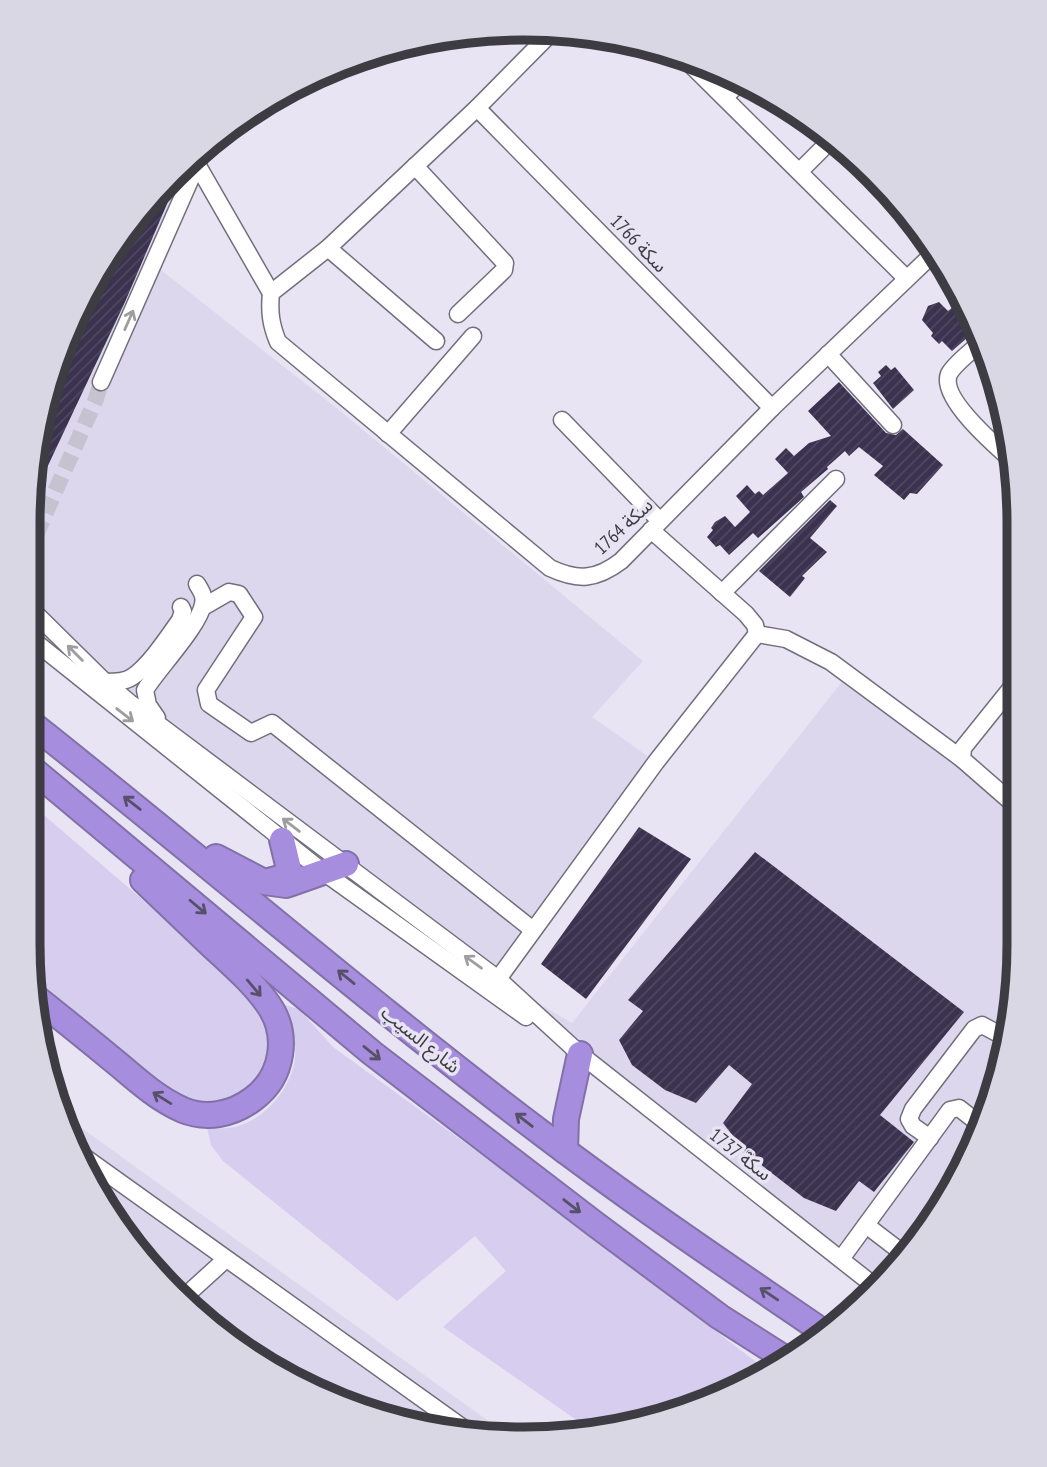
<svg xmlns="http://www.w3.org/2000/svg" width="1047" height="1467" font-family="'PT Sans Narrow','Noto Sans Arabic',sans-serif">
  <defs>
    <pattern id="building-hatch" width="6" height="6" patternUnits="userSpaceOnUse" patternTransform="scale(1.75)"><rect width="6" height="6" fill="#3a324f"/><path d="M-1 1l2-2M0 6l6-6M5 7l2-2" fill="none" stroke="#4f4861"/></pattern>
  </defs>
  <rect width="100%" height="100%" fill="#e8e4f3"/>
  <g fill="#ddd7ee">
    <path d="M 206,144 L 161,270 L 339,410 L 643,661 L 592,717 L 656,762 L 498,980 L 572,1023 L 845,678 L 1017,807 L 1018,976 L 1002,1072 L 968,1163 L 916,1245 L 877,1288 L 34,641 L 38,426 L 95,275 L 197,151 Z"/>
    <path d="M 65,1116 L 441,1387 L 508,1435 L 458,1435 L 305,1388 L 197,1316 L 111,1218 Z"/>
  </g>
  <g fill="#d6cdef">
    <path d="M 31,804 L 229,974 C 248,994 272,1018 271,1049 C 271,1060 263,1074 259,1085 C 214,1107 208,1111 162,1087 L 33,984 L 28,943 Z"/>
    <path d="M 285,1005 L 299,1009 L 333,1047 L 534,1193 L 768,1371 L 742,1388 L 595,1433 L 443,1327 L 506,1271 L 475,1236 L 397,1301 L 223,1161 L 211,1145 L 207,1128 C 214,1128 222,1129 229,1128 C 259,1124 287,1095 294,1065 C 298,1046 293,1024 285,1005 Z"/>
  </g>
  <g fill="url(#building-hatch)">
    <path d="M 182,169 L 125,302 L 36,491 L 38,426 L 95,275 Z"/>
    <path d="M 965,299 L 976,330 L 952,351 L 942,341 L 939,344 L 931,336 L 933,333 L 922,320 L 928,306 L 939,302 L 948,311 L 953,307 L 955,309 Z"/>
    <path d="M 886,365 L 891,370 L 895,367 L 914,390 L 893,409 L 873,383 L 881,376 L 878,372 Z"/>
    <path d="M 839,382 L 886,433 L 896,435 L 903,429 L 943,465 L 917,494 L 910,493 L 904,500 L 874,475 L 883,466 L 859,447 L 849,456 L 845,451 L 827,467 L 828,469 L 801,492 L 804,497 L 758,538 L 753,533 L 729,555 L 720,545 L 716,547 L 707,537 L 713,530 L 711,528 L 715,522 L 725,516 L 735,527 L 750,512 L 736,496 L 747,485 L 755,494 L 759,491 L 763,495 L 788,473 L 775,459 L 786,448 L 794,456 L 809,443 L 831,436 L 808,411 Z"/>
    <path d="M 830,500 L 837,506 L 810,538 L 827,552 L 802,576 L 805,578 L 790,597 L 759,571 Z"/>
    <path d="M 639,827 L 691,859 L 586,999 L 541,964 Z"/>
    <path d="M 755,852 L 964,1012 L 880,1115 L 914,1142 L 874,1192 L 859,1181 L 836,1211 L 804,1198 L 747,1154 L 723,1123 L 752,1084 L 729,1065 L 696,1103 L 665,1090 L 632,1065 L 619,1040 L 643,1011 L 628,1000 Z"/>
  </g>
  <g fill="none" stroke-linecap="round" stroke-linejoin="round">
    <path stroke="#c6c2d0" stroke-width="16" stroke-dasharray="16 8" stroke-linecap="butt" d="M 36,535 L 96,399 L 101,382"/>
    <g stroke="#726f7c" stroke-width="19">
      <g id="minor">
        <path d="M 555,29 L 477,108 L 328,248 L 271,293 C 269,312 271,325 278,342 L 550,568 C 578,581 596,580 621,561 L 772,408 L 934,253"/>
        <path d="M 683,57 L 906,278"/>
        <path d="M 725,97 L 743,79"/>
        <path d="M 477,108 L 772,408"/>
        <path d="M 198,166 L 271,293"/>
        <path d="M 415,166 L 505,263 L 504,270 L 458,314"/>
        <path d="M 800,171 L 833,138"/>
        <path d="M 328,248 L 436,341"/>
        <path d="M 980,343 C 971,352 955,363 949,374 C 939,398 998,448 1015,463"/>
        <path d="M 828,354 L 893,425"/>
        <path d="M 101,382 L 206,144"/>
        <path d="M 562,420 L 660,521"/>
        <path d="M 388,434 L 473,336"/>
        <path d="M 722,593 L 836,479"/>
        <path d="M 203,607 L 229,592 L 239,594 L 254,617 L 206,690 L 209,704 L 251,733 L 272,723 L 533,930"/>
        <path d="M 34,612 L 105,682 L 130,703 L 498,979 L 580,1054 L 877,1288"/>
        <path d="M 757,634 L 786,639 L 831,662 L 962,759"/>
        <path d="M 34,641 L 322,871 L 526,1017"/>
        <path d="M 105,682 C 114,682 125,682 132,677 C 149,666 168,637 180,620 L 183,611 L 181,607"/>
        <path d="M 1016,682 L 963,748 L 962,759 L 1017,807"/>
        <path d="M 157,718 L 148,705 L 145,690 C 157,670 200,625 203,604 C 205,596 201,591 197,584"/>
        <path d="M 498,979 L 656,762 L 757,634 L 755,625 L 746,614 L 651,530"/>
        <path d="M 930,1138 L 913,1126 L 909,1119 L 913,1109 L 974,1029 L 982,1025 L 1008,1039"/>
        <path d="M 83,1156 L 473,1435"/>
        <path d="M 866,1225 L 900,1251"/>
        <path d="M 841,1259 L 950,1110 L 959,1108 L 973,1119 L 979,1119 L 989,1108"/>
        <path d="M 182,1299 L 226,1259"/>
      </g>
    </g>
    <g stroke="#8171a7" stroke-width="28">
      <g id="highway">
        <path d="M 32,724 C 204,860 369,1003 544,1135 C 635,1204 730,1268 825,1333"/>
        <path d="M 31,768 L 372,1053 L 595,1224 L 720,1317 L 786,1359"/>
        <path d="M 216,857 L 264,882 L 286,885 L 346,864"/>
        <path d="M 265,882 L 283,877 L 289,869 L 282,840"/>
        <path d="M 35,997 C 63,1019 90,1041 118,1064 C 138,1081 158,1099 183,1110 C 207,1120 233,1114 253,1099 C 283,1077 290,1035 268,1004 C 252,981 229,962 209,943 C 187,922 165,901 143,880"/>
        <path d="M 565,1151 L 566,1119 L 580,1054"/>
      </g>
    </g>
    <use href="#minor" stroke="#fff" stroke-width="16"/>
    <use href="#highway" stroke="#a68dde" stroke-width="24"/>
  </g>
  <defs><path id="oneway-shaft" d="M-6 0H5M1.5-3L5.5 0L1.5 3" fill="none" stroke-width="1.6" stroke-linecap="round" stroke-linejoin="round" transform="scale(1.75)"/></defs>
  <g stroke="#9e9ea0">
    <use href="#oneway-shaft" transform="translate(129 320) rotate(-66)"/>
    <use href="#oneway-shaft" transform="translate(75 653) rotate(-135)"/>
    <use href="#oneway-shaft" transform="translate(125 715) rotate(38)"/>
    <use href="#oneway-shaft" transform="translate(291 825) rotate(-143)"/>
    <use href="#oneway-shaft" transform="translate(473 962) rotate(-144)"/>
  </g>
  <g stroke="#575069">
    <use href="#oneway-shaft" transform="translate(132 803) rotate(-142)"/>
    <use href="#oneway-shaft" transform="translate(198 907) rotate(40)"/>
    <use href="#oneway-shaft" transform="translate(346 977) rotate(-141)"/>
    <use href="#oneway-shaft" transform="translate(254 988) rotate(50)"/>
    <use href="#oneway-shaft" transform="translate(372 1053) rotate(39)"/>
    <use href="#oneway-shaft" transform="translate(162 1098) rotate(-148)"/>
    <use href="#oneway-shaft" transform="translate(524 1120) rotate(-142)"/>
    <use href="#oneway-shaft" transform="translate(572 1206) rotate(38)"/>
    <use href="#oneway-shaft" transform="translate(769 1294) rotate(-146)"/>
  </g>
  <g text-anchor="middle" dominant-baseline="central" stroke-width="7" stroke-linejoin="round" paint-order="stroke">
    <g font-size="19" fill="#3d3c42" stroke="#e8e4f3">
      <text transform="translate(639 243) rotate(46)">سكة 1766</text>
      <text transform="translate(623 526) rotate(-43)">سكة 1764</text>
      <text transform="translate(421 1039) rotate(39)">شارع السيب</text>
      <text transform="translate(741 1154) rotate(38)">سكة 1737</text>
    </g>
  </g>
  <path d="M0 0H1047V1467H0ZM523 40H524A483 483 0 0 1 1007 523V944A483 483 0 0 1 524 1427H523A483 483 0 0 1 40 944V523A483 483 0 0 1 523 40Z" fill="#dad7e5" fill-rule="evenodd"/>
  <path fill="none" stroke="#3d3c42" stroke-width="9" d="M523 40H524A483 483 0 0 1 1007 523V944A483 483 0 0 1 524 1427H523A483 483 0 0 1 40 944V523A483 483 0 0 1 523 40Z"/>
</svg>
